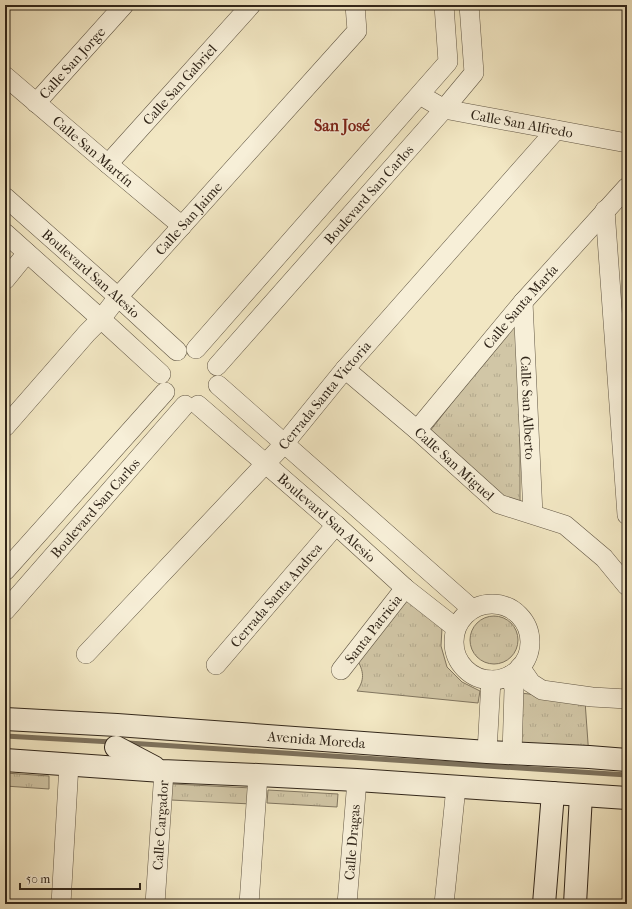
<svg xmlns="http://www.w3.org/2000/svg" width="632" height="909" font-family="'IM FELL French Canon',serif">
  <defs>
    <pattern id="park-tufts" width="24" height="20" patternUnits="userSpaceOnUse"><rect width="24" height="20" fill="#d1c6a6"/><path d="M3 7l-1-3M5 7V3M7 7l1-3M15 17l-1-3M17 17v-4M19 17l1-3" fill="none" stroke="#b4aa8e"/></pattern>
  </defs>
  <rect width="100%" height="100%" fill="#f2e7c3"/>
  <filter id="stains"><feTurbulence type="fractalNoise" baseFrequency=".005" numOctaves="4"/><feColorMatrix values="0 0 0 0 .2 0 0 0 0 .09 0 0 0 0 .02 0 0 0 .5 -.17"/></filter>
  <radialGradient id="worn" r=".72"><stop offset=".6" stop-color="#630" stop-opacity="0"/><stop offset="1" stop-color="#630" stop-opacity=".3"/></radialGradient>
  <g fill="url(#park-tufts)" stroke="#817660">
    <path d="M 520,315 L 520,501 L 501,498 L 430,431 Z"/>
    <path d="M 393,588 L 442,628 L 441,646 L 447,667 L 462,682 L 480,691 L 478,703 L 357,691 C 366,678 363,669 355,656 Z"/>
    <circle cx="494" cy="640" r="24"/>
    <path d="M 521,693 L 585,701 L 589,757 L 513,754 Z"/>
    <path d="M 5,773 L 49,776 L 49,789 L 5,786 Z"/>
    <path d="M 172,784 L 252,788 L 251,804 L 171,800 Z"/>
    <path d="M 268,790 L 338,794 L 337,807 L 267,803 Z"/>
  </g>
  <g fill="none" stroke-linecap="round" stroke-linejoin="round">
    <g stroke="#7d725d" stroke-width="5">
      <path d="M 5,736 L 112,742"/>
      <path d="M 128,743 L 627,775"/>
    </g>
    <g stroke="#615644" stroke-width="20">
      <g id="street">
        <path id="s1" d="M 5,76 L 108,164 L 182,226"/>
        <path id="s2" d="M 420,95 L 444,109 L 627,143"/>
        <path id="s3" d="M 36,103 L 124,5"/>
        <path id="s4" d="M 108,164 L 251,5"/>
        <path id="s5" d="M 5,197 L 118,297 L 177,351"/>
        <path d="M 605,210 L 627,515"/>
        <path d="M 5,233 L 101,319 L 161,374"/>
        <path d="M 5,280 L 27,253"/>
        <path id="s6" d="M 523,302 L 533,514"/>
        <path d="M 196,349 L 448,62 L 444,5"/>
        <path id="s7" d="M 217,366 L 444,109 L 474,73 L 469,5"/>
        <path id="s8" d="M 345,369 L 417,430 L 499,504 L 565,525 L 604,558 L 627,586"/>
        <path d="M 218,385 L 472,609"/>
        <path id="s9" d="M 198,405 L 336,525 L 405,588 L 456,628"/>
        <path id="s10" d="M 5,427 L 87,333 L 101,319 L 118,297 L 357,31 L 355,5"/>
        <path id="s11" d="M 417,430 L 523,302 L 627,187"/>
        <path d="M 5,571 L 165,392"/>
        <circle cx="492" cy="642" r="38"/>
        <path id="s12" d="M 5,611 L 185,405"/>
        <path id="s13" d="M 86,654 L 284,444 L 345,369 L 556,130"/>
        <path id="s14" d="M 216,665 L 336,525"/>
        <path d="M 520,667 L 531,683 L 542,690 L 592,697 L 627,699"/>
        <path id="s15" d="M 341,670 L 405,588"/>
        <path d="M 511,675 L 514,689 L 512,754"/>
        <path d="M 487,752 L 491,680"/>
        <path d="M 61,904 L 69,764"/>
        <path id="s16" d="M 155,904 L 164,771"/>
        <path d="M 249,904 L 258,775"/>
        <path id="s17" d="M 347,904 L 357,780"/>
        <path d="M 444,904 L 456,787"/>
      </g>
    </g>
    <g stroke="#31261a" stroke-width="24">
      <g id="secondary">
        <path id="s18" d="M 5,719 L 117,725 L 487,752 L 589,757 L 627,760"/>
        <path d="M 116,747 L 154,767"/>
        <path d="M 5,760 L 162,771 L 258,775 L 357,780 L 627,798"/>
        <path d="M 544,904 L 553,793"/>
        <path d="M 575,904 L 581,795"/>
      </g>
    </g>
    <use href="#street" stroke="#f7efd8" stroke-width="19"/>
    <use href="#secondary" stroke="#f7efd8" stroke-width="22"/>
  </g>
  <g text-anchor="middle" dominant-baseline="central" stroke-width="3" stroke-linejoin="round" paint-order="stroke">
    <g font-size="14" fill="#31261a" stroke="#f7efd8">
      <text stroke="none"><textPath href="#s3" startOffset="54">Calle San Jorge</textPath></text>
      <text stroke="none"><textPath href="#s4" startOffset="107">Calle San Gabriel</textPath></text>
      <text stroke="none"><textPath href="#s2" startOffset="107">Calle San Alfredo</textPath></text>
      <text stroke="none"><textPath href="#s1" startOffset="116">Calle San Martín</textPath></text>
      <text stroke="none"><textPath href="#s7" startOffset="229">Boulevard San Carlos</textPath></text>
      <text stroke="none"><textPath href="#s10" startOffset="278">Calle San Jaime</textPath></text>
      <text stroke="none"><textPath href="#s5" startOffset="115">Boulevard San Alesio</textPath></text>
      <text stroke="none"><textPath href="#s11" startOffset="161">Calle Santa María</textPath></text>
      <text stroke="none"><textPath href="#s13" startOffset="352">Cerrada Santa Victoria</textPath></text>
      <text stroke="none"><textPath href="#s6" startOffset="106">Calle San Alberto</textPath></text>
      <text stroke="none"><textPath href="#s8" startOffset="145">Calle San Miguel</textPath></text>
      <text stroke="none"><textPath href="#s12" startOffset="137">Boulevard San Carlos</textPath></text>
      <text stroke="none"><textPath href="#s9" startOffset="171">Boulevard San Alesio</textPath></text>
      <text stroke="none"><textPath href="#s14" startOffset="92">Cerrada Santa Andrea</textPath></text>
      <text stroke="none"><textPath href="#s15" startOffset="52">Santa Patricia</textPath></text>
      <text stroke="none"><textPath href="#s18" startOffset="312">Avenida Moreda</textPath></text>
      <text stroke="none"><textPath href="#s16" startOffset="79">Calle Cargador</textPath></text>
      <text stroke="none"><textPath href="#s17" startOffset="62">Calle Dragas</textPath></text>
    </g>
    <g font-size="16" font-weight="bold" fill="#7a1f14" stroke="#f7efd8">
      <text x="342" y="125">San José</text>
    </g>
  </g>
  <rect width="632" height="909" fill="none" stroke="#f2e7c3" stroke-width="20"/>
  <rect x="6" y="6" width="620" height="897" fill="none" stroke="#31261a" stroke-width="2"/>
  <rect x="10" y="10" width="612" height="889" fill="none" stroke="#31261a"/>
  <path d="M20 883v6h120v-6" fill="none" stroke="#31261a" stroke-width="2"/>
  <text x="26" y="883" font-size="12" fill="#31261a" stroke="#f7efd8" stroke-width="3" paint-order="stroke">50 m</text>
  <rect width="100%" height="100%" filter="url(#stains)"/>
  <rect width="100%" height="100%" fill="url(#worn)"/>
</svg>
